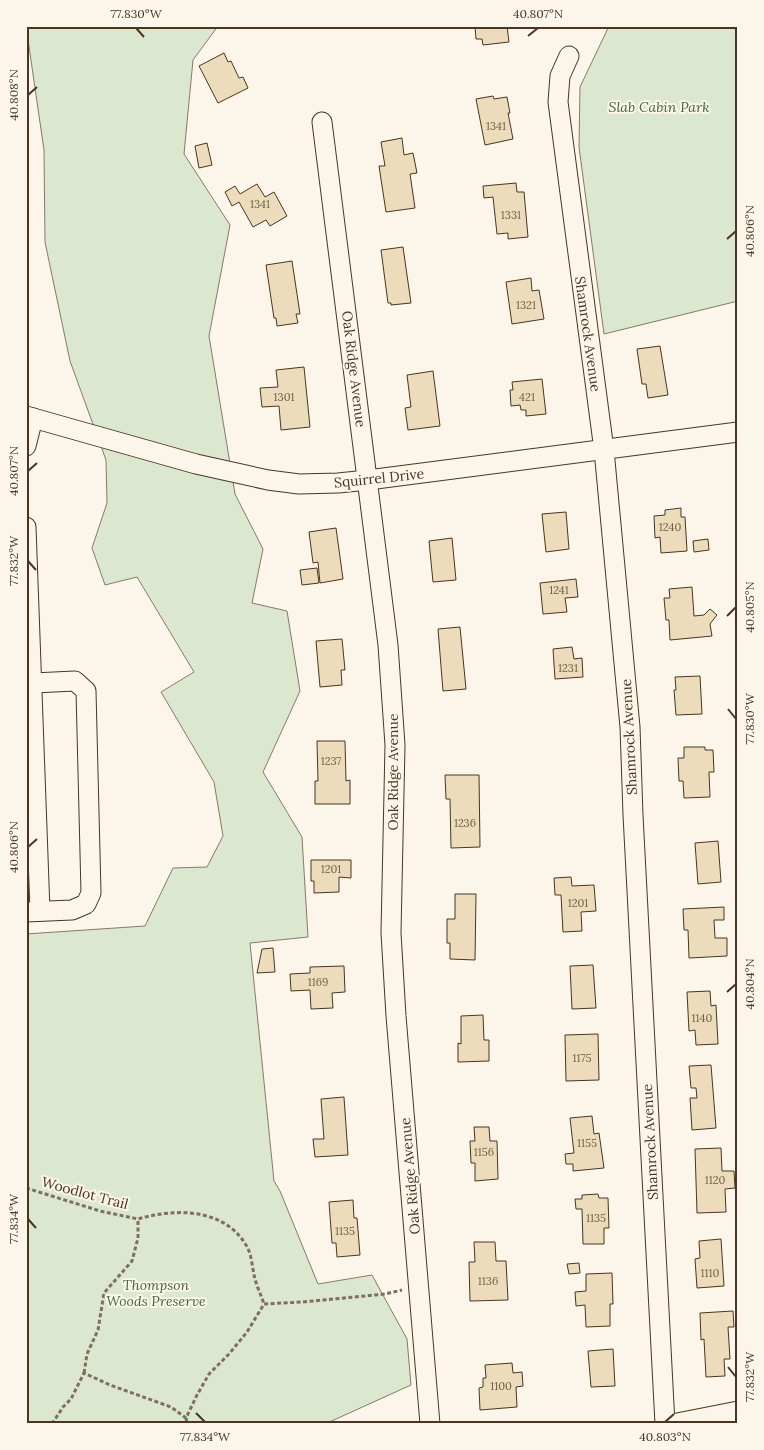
<svg xmlns="http://www.w3.org/2000/svg" width="764" height="1450" font-family="Lora,serif">
  <rect width="100%" height="100%" fill="#fbf6e9"/>
  <g fill="#dce7d0" stroke="#887966">
    <path d="M 26,26 L 218,26 L 193,60 L 184,154 L 230,225 L 209,336 L 235,494 L 263,549 L 252,603 L 287,611 L 300,691 L 263,772 L 302,837 L 308,937 L 250,943 L 274,1181 L 280,1191 L 318,1284 L 372,1275 L 407,1339 L 411,1385 L 325,1424 L 26,1424 L 26,934 L 145,926 L 173,868 L 207,867 L 223,836 L 214,782 L 161,692 L 194,672 L 137,577 L 105,585 L 92,548 L 107,503 L 106,460 L 70,361 L 45,242 L 44,150 Z"/>
    <path d="M 609,26 L 738,26 L 738,301 L 604,334 L 579,147 L 580,87 Z"/>
  </g>
  <g fill="#ecdcbc" stroke="#4a3520">
    <path d="M 475,26 L 507,26 L 509,42 L 483,45 L 482,39 L 476,39 Z"/>
    <path d="M 224,53 L 228,62 L 231,61 L 239,78 L 243,77 L 248,88 L 218,103 L 199,66 Z"/>
    <path d="M 493,96 L 494,99 L 507,97 L 510,113 L 508,113 L 513,139 L 485,145 L 476,99 Z"/>
    <path d="M 402,138 L 404,155 L 413,153 L 417,173 L 410,174 L 415,208 L 386,212 L 379,166 L 385,166 L 381,142 Z"/>
    <path d="M 207,143 L 212,165 L 199,168 L 195,146 Z"/>
    <path d="M 516,183 L 517,192 L 524,192 L 528,237 L 508,239 L 508,233 L 497,234 L 493,197 L 484,198 L 483,186 Z"/>
    <path d="M 257,184 L 265,197 L 274,192 L 287,216 L 270,226 L 266,220 L 253,227 L 239,202 L 232,206 L 225,192 L 235,186 L 240,194 Z"/>
    <path d="M 403,247 L 411,303 L 391,305 L 391,303 L 388,303 L 381,250 Z"/>
    <path d="M 292,261 L 300,314 L 296,314 L 298,323 L 277,326 L 276,318 L 274,318 L 266,265 Z"/>
    <path d="M 531,278 L 532,291 L 539,290 L 544,319 L 512,324 L 506,282 Z"/>
    <path d="M 660,346 L 668,395 L 648,398 L 646,384 L 642,384 L 637,349 Z"/>
    <path d="M 304,367 L 310,427 L 281,430 L 279,406 L 262,407 L 260,388 L 278,387 L 276,370 Z"/>
    <path d="M 433,371 L 440,426 L 408,430 L 405,408 L 411,407 L 407,375 Z"/>
    <path d="M 542,379 L 546,414 L 526,416 L 526,410 L 521,410 L 520,405 L 511,406 L 510,390 L 513,390 L 512,382 Z"/>
    <path d="M 681,508 L 681,517 L 685,517 L 687,551 L 661,553 L 660,537 L 655,538 L 654,516 L 665,515 L 665,510 Z"/>
    <path d="M 566,512 L 569,549 L 546,552 L 542,514 Z"/>
    <path d="M 336,528 L 343,579 L 320,583 L 318,562 L 313,563 L 309,532 Z"/>
    <path d="M 452,538 L 456,580 L 433,582 L 429,541 Z"/>
    <path d="M 708,539 L 709,550 L 694,552 L 693,541 Z"/>
    <path d="M 317,568 L 319,583 L 302,585 L 300,570 Z"/>
    <path d="M 576,579 L 578,597 L 565,598 L 567,612 L 543,614 L 540,583 Z"/>
    <path d="M 692,587 L 694,616 L 704,615 L 710,609 L 717,615 L 710,624 L 712,636 L 670,640 L 669,620 L 666,620 L 664,598 L 670,598 L 669,589 Z"/>
    <path d="M 460,627 L 466,689 L 443,691 L 438,629 Z"/>
    <path d="M 342,639 L 345,670 L 341,670 L 342,685 L 320,687 L 316,641 Z"/>
    <path d="M 572,647 L 574,659 L 582,658 L 583,677 L 555,679 L 553,649 Z"/>
    <path d="M 700,676 L 702,714 L 676,715 L 674,690 L 676,690 L 675,677 Z"/>
    <path d="M 317,741 L 345,741 L 346,781 L 350,780 L 350,804 L 315,804 L 315,781 L 318,781 Z"/>
    <path d="M 684,747 L 705,747 L 705,750 L 713,750 L 714,772 L 709,772 L 710,797 L 684,798 L 683,781 L 679,781 L 678,758 L 684,758 Z"/>
    <path d="M 445,775 L 479,775 L 480,847 L 451,848 L 450,799 L 446,799 Z"/>
    <path d="M 718,841 L 721,882 L 698,884 L 695,843 Z"/>
    <path d="M 311,860 L 351,860 L 351,878 L 339,877 L 339,892 L 314,893 L 314,881 L 311,881 Z"/>
    <path d="M 571,877 L 572,886 L 594,885 L 596,911 L 581,912 L 582,931 L 563,932 L 561,895 L 555,895 L 554,878 Z"/>
    <path d="M 455,894 L 476,894 L 475,960 L 450,959 L 450,943 L 447,943 L 447,919 L 455,919 Z"/>
    <path d="M 724,907 L 724,920 L 714,920 L 715,938 L 727,938 L 727,956 L 689,958 L 688,930 L 684,930 L 683,909 Z"/>
    <path d="M 273,948 L 275,972 L 257,973 L 262,949 Z"/>
    <path d="M 593,965 L 596,1008 L 572,1009 L 570,966 Z"/>
    <path d="M 344,966 L 345,992 L 332,993 L 333,1008 L 311,1009 L 310,990 L 291,991 L 290,974 L 310,973 L 310,967 Z"/>
    <path d="M 710,991 L 711,1006 L 716,1005 L 718,1044 L 696,1045 L 695,1030 L 689,1031 L 687,992 Z"/>
    <path d="M 483,1015 L 484,1040 L 489,1040 L 489,1061 L 458,1062 L 458,1043 L 461,1044 L 461,1016 Z"/>
    <path d="M 598,1034 L 599,1080 L 566,1081 L 565,1035 Z"/>
    <path d="M 711,1065 L 716,1128 L 692,1130 L 690,1098 L 697,1098 L 696,1088 L 691,1088 L 689,1066 Z"/>
    <path d="M 344,1097 L 348,1155 L 315,1157 L 313,1139 L 324,1139 L 321,1099 Z"/>
    <path d="M 592,1116 L 594,1134 L 599,1133 L 604,1168 L 573,1171 L 573,1164 L 566,1164 L 565,1154 L 574,1153 L 570,1118 Z"/>
    <path d="M 474,1127 L 489,1127 L 490,1141 L 497,1141 L 498,1179 L 475,1181 L 475,1163 L 471,1163 L 470,1141 L 475,1141 Z"/>
    <path d="M 721,1148 L 722,1171 L 734,1171 L 735,1188 L 725,1189 L 726,1212 L 697,1213 L 695,1149 Z"/>
    <path d="M 598,1194 L 599,1198 L 608,1198 L 609,1228 L 604,1228 L 604,1244 L 583,1244 L 582,1209 L 576,1209 L 575,1199 L 582,1199 L 582,1195 Z"/>
    <path d="M 353,1200 L 354,1218 L 357,1218 L 360,1255 L 337,1257 L 336,1243 L 332,1243 L 329,1202 Z"/>
    <path d="M 721,1239 L 724,1286 L 697,1288 L 695,1259 L 700,1258 L 699,1241 Z"/>
    <path d="M 474,1242 L 495,1242 L 496,1261 L 506,1261 L 508,1300 L 470,1301 L 469,1262 L 475,1262 Z"/>
    <path d="M 579,1263 L 580,1273 L 569,1274 L 567,1264 Z"/>
    <path d="M 612,1273 L 613,1304 L 610,1304 L 610,1326 L 586,1327 L 585,1305 L 576,1306 L 575,1292 L 586,1291 L 586,1274 Z"/>
    <path d="M 733,1311 L 734,1327 L 728,1327 L 730,1359 L 724,1359 L 725,1376 L 706,1377 L 704,1339 L 701,1340 L 700,1313 Z"/>
    <path d="M 613,1349 L 615,1386 L 591,1387 L 588,1351 Z"/>
    <path d="M 512,1363 L 513,1373 L 522,1372 L 523,1386 L 516,1387 L 517,1407 L 480,1410 L 479,1388 L 483,1387 L 483,1378 L 486,1378 L 485,1365 Z"/>
  </g>
  <g fill="none" stroke-linecap="round" stroke-linejoin="round">
    <g stroke="#4a3520" stroke-width="21">
      <g id="minor">
        <path d="M 569,56 L 560,76 L 558,102 L 604,450 L 630,727 L 633,815 L 665,1424"/>
        <path d="M 322,122 L 388,645 L 395,745 L 391,933 L 396,1016 L 430,1424"/>
        <path d="M 26,416 L 196,464 L 268,480 L 299,484 L 338,483 L 368,480 L 738,432"/>
        <path d="M 26,446 L 33,418"/>
        <path d="M 26,527 L 40,911"/>
        <path d="M 26,912 L 72,910 L 86,904 L 91,893 L 86,691 L 75,681 L 33,683"/>
        <path d="M 672,1424 L 738,1411"/>
      </g>
    </g>
    <g stroke="#7f6f5c" stroke-width="3" stroke-dasharray="4 2.5" stroke-linecap="butt">
      <path d="M 26,1188 L 100,1211 L 138,1219"/>
      <path d="M 84,1373 L 87,1354 L 98,1330 L 104,1293 L 132,1261 L 138,1238 L 138,1219 C 175,1208 224,1208 246,1245 C 252,1254 252,1268 255,1279 C 257,1287 261,1295 264,1304"/>
      <path d="M 186,1418 L 187,1424"/>
      <path d="M 52,1424 L 63,1407 L 71,1399 L 84,1373 L 110,1385 L 171,1407 L 186,1418 L 197,1395 L 209,1374 L 229,1354 L 247,1332 L 264,1304 L 302,1302 L 385,1294 L 402,1290"/>
    </g>
    <use href="#minor" stroke="#fbf6e9" stroke-width="19"/>
  </g>
  <path fill="none" stroke="#4a3520" stroke-width="2" d="M 136,28 L 144,37M 528,36 L 538,28M 28,95 L 37,87M 727,239 L 736,231M 28,471 L 37,463M 28,561 L 36,570M 727,616 L 736,607M 728,709 L 736,719M 28,847 L 37,839M 727,992 L 736,984M 28,1219 L 36,1228M 728,1367 L 736,1377M 196,1413 L 205,1422M 665,1422 L 674,1414"/>
  <g text-anchor="middle" dominant-baseline="central" stroke-width="4" stroke-linejoin="round" paint-order="stroke">
    <g font-size="11" fill="#725f47">
      <text x="496" y="126">1341</text>
      <text x="260" y="204">1341</text>
      <text x="511" y="215">1331</text>
      <text x="526" y="305">1321</text>
      <text x="284" y="397">1301</text>
      <text x="527" y="397">421</text>
      <text x="670" y="527">1240</text>
      <text x="559" y="590">1241</text>
      <text x="568" y="668">1231</text>
      <text x="331" y="761">1237</text>
      <text x="465" y="823">1236</text>
      <text x="331" y="869">1201</text>
      <text x="578" y="903">1201</text>
      <text x="318" y="982">1169</text>
      <text x="702" y="1018">1140</text>
      <text x="582" y="1058">1175</text>
      <text x="587" y="1143">1155</text>
      <text x="484" y="1152">1156</text>
      <text x="715" y="1180">1120</text>
      <text x="596" y="1218">1135</text>
      <text x="345" y="1231">1135</text>
      <text x="710" y="1273">1110</text>
      <text x="488" y="1281">1136</text>
      <text x="501" y="1386">1100</text>
    </g>
    <g font-size="14" font-style="italic" fill="#436837" stroke="#fbf6e9">
      <text x="659" y="107">Slab Cabin Park</text>
      <text x="156" y="1285">Thompson<tspan x="156" dy="16">Woods Preserve</tspan></text>
    </g>
    <g font-size="14" fill="#4a3520" stroke="#fbf6e9">
      <text transform="translate(588 334) rotate(82)">Shamrock Avenue</text>
      <text transform="translate(354 369) rotate(83)">Oak Ridge Avenue</text>
      <text transform="translate(379 478) rotate(-6)">Squirrel Drive</text>
      <text transform="translate(629 737) rotate(-93)">Shamrock Avenue</text>
      <text transform="translate(393 772) rotate(-90)">Oak Ridge Avenue</text>
      <text transform="translate(650 1142) rotate(-93)">Shamrock Avenue</text>
      <text transform="translate(410 1176) rotate(-95)">Oak Ridge Avenue</text>
      <text transform="translate(85 1193) rotate(15)">Woodlot Trail</text>
    </g>
  </g>
  <rect width="764" height="1450" fill="none" stroke="#fbf6e9" stroke-width="55"/>
  <rect x="28" y="28" width="708" height="1394" fill="none" stroke="#4a3520" stroke-width="2"/>
  <g font-size="12" text-anchor="middle" fill="#4a3520">
    <text x="136" y="18">77.830°W</text>
    <text x="538" y="18">40.807°N</text>
    <text transform="translate(14 95) rotate(-90)" y="4">40.808°N</text>
    <text transform="translate(750 231) rotate(-90)" y="4">40.806°N</text>
    <text transform="translate(14 471) rotate(-90)" y="4">40.807°N</text>
    <text transform="translate(14 561) rotate(-90)" y="4">77.832°W</text>
    <text transform="translate(750 607) rotate(-90)" y="4">40.805°N</text>
    <text transform="translate(750 719) rotate(-90)" y="4">77.830°W</text>
    <text transform="translate(14 847) rotate(-90)" y="4">40.806°N</text>
    <text transform="translate(750 984) rotate(-90)" y="4">40.804°N</text>
    <text transform="translate(14 1219) rotate(-90)" y="4">77.834°W</text>
    <text transform="translate(750 1377) rotate(-90)" y="4">77.832°W</text>
    <text x="205" y="1441">77.834°W</text>
    <text x="665" y="1441">40.803°N</text>
  </g>
</svg>
